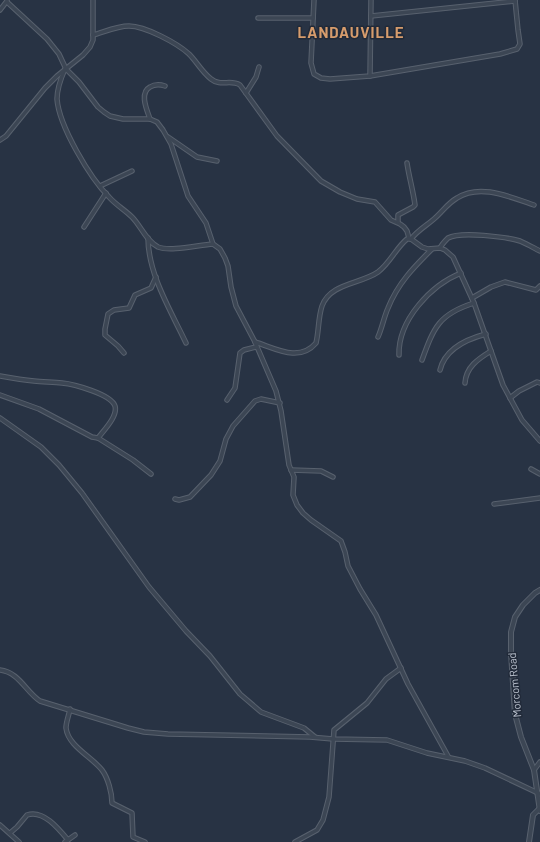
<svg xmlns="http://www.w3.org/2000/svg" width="540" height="842" font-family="Barlow,sans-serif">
  <rect width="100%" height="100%" fill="#283344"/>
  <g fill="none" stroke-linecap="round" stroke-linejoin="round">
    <g stroke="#58616e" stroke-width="5.5">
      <g id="minor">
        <path d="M 314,0 L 311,63 L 314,74 L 321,78 L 330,79 L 370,76 L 500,54 L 517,49 L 520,44 L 518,30 L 515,0"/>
        <path d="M 7,2 L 47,39 L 59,54 L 66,69 L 79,82 L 98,107 L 104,112 L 110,116 L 123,119 L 150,119 L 157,122 L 163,130 L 171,144 L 188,196 L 206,223 L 213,244 L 220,249 L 225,258 L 228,266 L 231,287 L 236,306 L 255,342 L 276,391 L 281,411 L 289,465 L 294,477 L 293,495 L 297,505 L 303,513 L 311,520 L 341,541 L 345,552 L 348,566 L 360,589 L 376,615 L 408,684 L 448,756"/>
        <path d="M 0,10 L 7,1"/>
        <path d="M 371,16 L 515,1"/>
        <path d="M 258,18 L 313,18"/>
        <path d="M 93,35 C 104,32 117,26 129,26 C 145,26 177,43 189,54 C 197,62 202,72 211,79 C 221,87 230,79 240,85 L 277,136 L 321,181 L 340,192 L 357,199 L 375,202 L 391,220 L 400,224 L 404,227 L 407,231 L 409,238"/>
        <path d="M 65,69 C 61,78 57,89 57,99 C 59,126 90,178 109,197 C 116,205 125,210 132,217 C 141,226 146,241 158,247 C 171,252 198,245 213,244"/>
        <path d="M 370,76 L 371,0"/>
        <path d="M 246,93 L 256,77 L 259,67"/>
        <path d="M 150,119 C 147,110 139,93 150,87 C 155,84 159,84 165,86"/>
        <path d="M 168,137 L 197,157 L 217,161"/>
        <path d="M 0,140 L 6,136 L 45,88 L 57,76 L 83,55 L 90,47 L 93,40 L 93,0"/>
        <path d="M 100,186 L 132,171"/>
        <path d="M 398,222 L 398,215 L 413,207 L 415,205 C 413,190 409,177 407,163"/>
        <path d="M 84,227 L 106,193"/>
        <path d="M 148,238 C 148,274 171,311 186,343"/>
        <path d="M 411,239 C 418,230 426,226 434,219 C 442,212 448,203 457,198 C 480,183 510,197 534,205"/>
        <path d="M 440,248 C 442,244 445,241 448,238 C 461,231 506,237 520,241 C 527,244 534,248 540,251"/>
        <path d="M 472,298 L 491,287 L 505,282 L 536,290 L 540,286"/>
        <path d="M 378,337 C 382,328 384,317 388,308 C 398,283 414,267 432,249"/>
        <path d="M 255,342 C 275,348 299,363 316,343 C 319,331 318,318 322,306 C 330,283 361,284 378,272 C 390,263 396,248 407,239 L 411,239 L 422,247 L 428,249 L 440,248 L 445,250 L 453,257 L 474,303 L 503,385 L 522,420 L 540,441"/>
        <path d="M 124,353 L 118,346 L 105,335 L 105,329 L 108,314 L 114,310 L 129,308 L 135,295 L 151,288 L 156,277"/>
        <path d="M 399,355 C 398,320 431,285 461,273"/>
        <path d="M 422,360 C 434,327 439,314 474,303"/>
        <path d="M 440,370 C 445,349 467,339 486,334"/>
        <path d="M 0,376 C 11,378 22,380 34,381 C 43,382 53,382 62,383 C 73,384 111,394 115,406 C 118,416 104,430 98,438"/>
        <path d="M 465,383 C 466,367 478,359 491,351"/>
        <path d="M 0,395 L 39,409 L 92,437 L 98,438 L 133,460 L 151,474"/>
        <path d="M 510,398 L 519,391 L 537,382 L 540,383"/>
        <path d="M 227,400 L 235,388 L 240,353 L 244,350 L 256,347"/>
        <path d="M 0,418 L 41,447 L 59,465 L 82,493 L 149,587 L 186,631 L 210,656 L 240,694 L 261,712 L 304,728 L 315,737"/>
        <path d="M 531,469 L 540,474"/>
        <path d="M 291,470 L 321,471 L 333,477"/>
        <path d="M 175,499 L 179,500 L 190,497 L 211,475 L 220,461 L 226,439 L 233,426 L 255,401 L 261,399 L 280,403"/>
        <path d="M 494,504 L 540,498"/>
        <path d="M 0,670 C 19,672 26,692 40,701 L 128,728 L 144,732 L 168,734 L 310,737 L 333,739 L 387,740 L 427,753 L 465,761 L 485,768 L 540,794"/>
        <path d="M 70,709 C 69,715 66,722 66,728 C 68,746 92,757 102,770 C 108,778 112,793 112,803 L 132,813 L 133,837 L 145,842"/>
        <path d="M 534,770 L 540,762"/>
        <path d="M 0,825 L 19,842"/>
        <path d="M 10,833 L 17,827 L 27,815 C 43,809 59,829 68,840"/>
        <path d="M 65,842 L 75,835"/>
        <path d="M 295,842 L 317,830 L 323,820 L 329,797 L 334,730 L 367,703 L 386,679 L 401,668"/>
      </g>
    </g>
    <g stroke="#58616e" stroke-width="6">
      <g id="tertiary">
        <path d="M 540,590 L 535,593 L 523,605 L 515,617 L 511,632 L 511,653 L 515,714 L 521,737 L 534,770 L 540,811"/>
        <path d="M 529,842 L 533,815 L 539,809"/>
      </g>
    </g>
    <use href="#minor" stroke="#3c4654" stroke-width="3.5"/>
    <use href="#tertiary" stroke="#3c4654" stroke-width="4"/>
  </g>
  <g text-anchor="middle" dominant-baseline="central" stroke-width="3" stroke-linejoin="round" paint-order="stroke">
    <g font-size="11" fill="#bac1cd" stroke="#212a39">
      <text transform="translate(514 685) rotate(-95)">Morcom Road</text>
    </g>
    <g font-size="15" font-weight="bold" letter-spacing="1" fill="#d69c6c" stroke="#212a39">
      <text x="351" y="32">LANDAUVILLE</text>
    </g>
  </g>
</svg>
